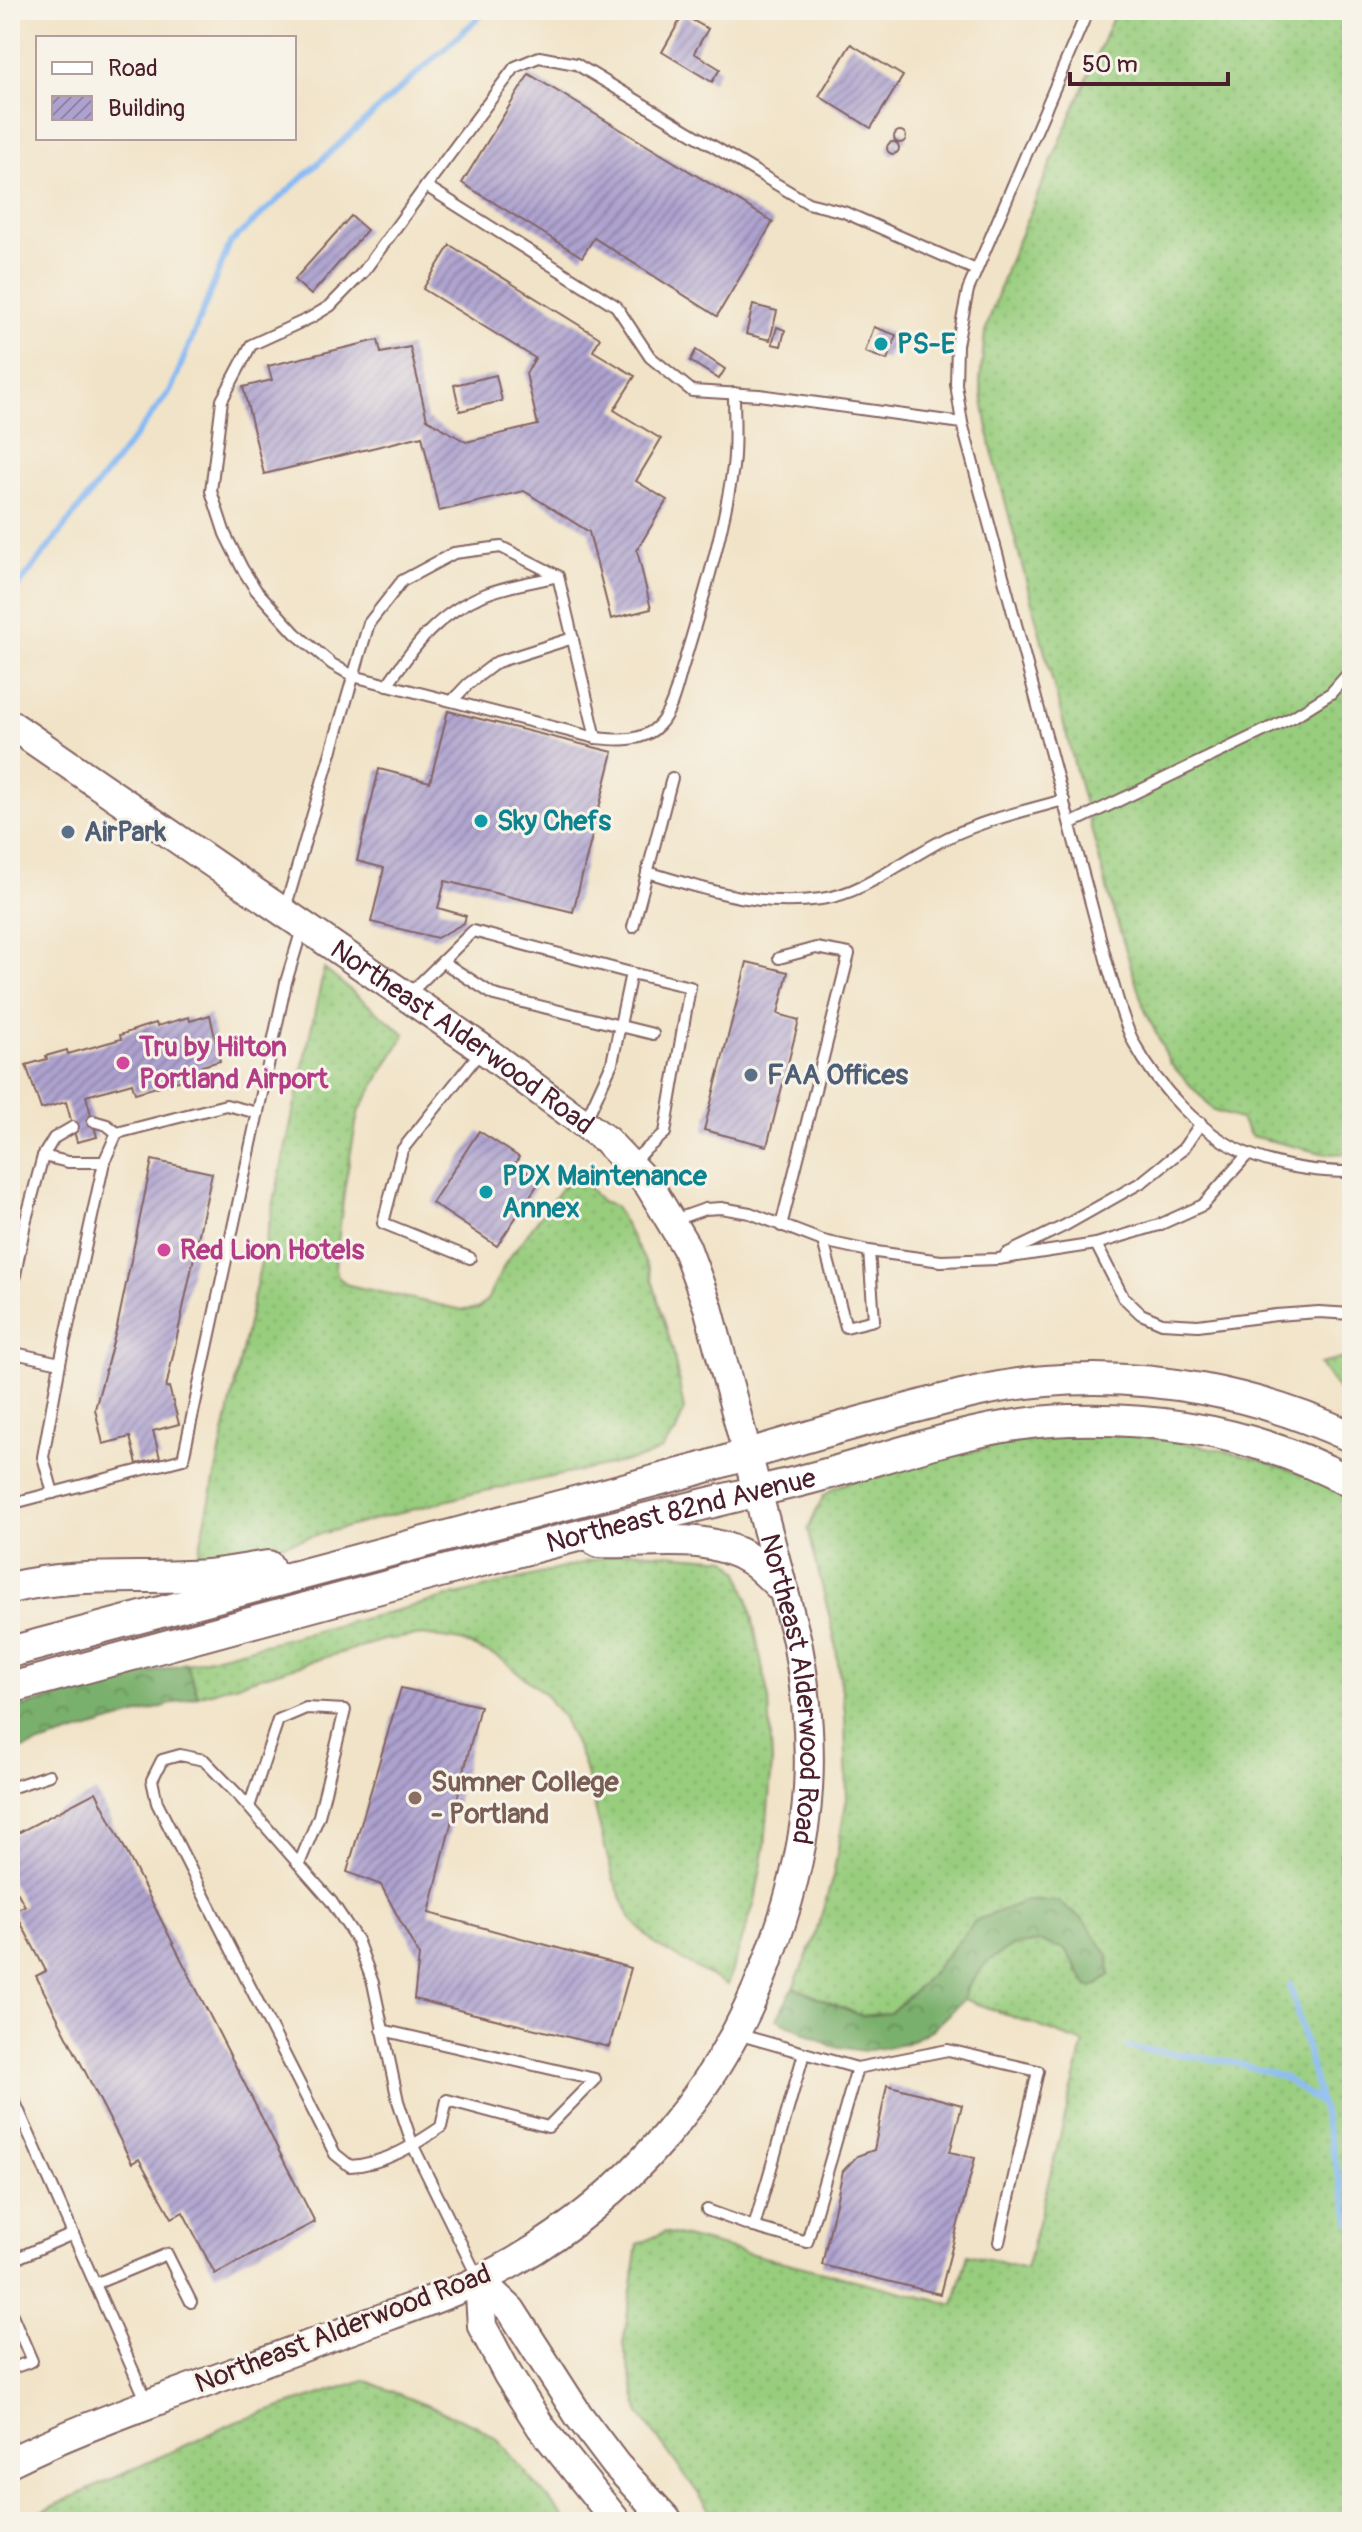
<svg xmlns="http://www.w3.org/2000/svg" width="1362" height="2532" font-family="Pangolin,sans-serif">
  <defs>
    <pattern id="grass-dots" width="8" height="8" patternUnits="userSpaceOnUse" patternTransform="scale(2)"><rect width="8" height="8" fill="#98cd7e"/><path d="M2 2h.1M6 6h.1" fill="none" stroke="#84b06d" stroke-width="1.8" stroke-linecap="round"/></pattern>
    <pattern id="forest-crowns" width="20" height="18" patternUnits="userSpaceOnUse" patternTransform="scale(2)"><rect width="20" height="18" fill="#7ab06d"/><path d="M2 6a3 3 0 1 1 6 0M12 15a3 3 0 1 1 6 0" fill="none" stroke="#668f5a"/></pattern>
    <pattern id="building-hatch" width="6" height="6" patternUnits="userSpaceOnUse" patternTransform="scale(2)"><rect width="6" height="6" fill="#ada2cf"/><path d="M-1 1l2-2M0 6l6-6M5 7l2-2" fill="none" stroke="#8f83a8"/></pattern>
  </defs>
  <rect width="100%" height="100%" fill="#f7f3e8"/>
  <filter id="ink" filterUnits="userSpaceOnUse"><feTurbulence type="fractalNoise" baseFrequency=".0125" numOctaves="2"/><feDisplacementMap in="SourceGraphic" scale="16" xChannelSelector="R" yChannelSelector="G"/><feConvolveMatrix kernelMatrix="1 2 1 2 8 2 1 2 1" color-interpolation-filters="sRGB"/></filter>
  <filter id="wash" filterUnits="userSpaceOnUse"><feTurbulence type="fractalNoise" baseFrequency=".006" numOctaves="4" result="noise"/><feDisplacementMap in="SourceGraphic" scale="32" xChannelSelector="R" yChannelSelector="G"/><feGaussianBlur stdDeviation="1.8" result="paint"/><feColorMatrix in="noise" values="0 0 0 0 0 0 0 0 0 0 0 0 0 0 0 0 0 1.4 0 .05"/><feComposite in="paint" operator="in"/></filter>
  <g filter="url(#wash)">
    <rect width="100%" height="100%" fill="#f1e3c7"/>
    <g fill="url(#grass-dots)" stroke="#717654" stroke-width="2">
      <path d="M 1116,10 L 1352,10 L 1352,1153 L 1326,1154 L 1251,1136 L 1240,1119 L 1214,1111 L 1170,1063 L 1144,1008 L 1110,900 L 991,447 L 980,382 L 985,332 L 1008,264 Z"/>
      <path d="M 324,969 L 405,1034 L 358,1113 L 345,1185 L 335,1266 L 338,1277 L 348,1285 L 463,1310 L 478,1309 L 487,1300 L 506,1262 L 575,1170 L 601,1202 L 615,1206 L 649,1269 L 673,1351 L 684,1410 L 676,1432 L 661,1450 L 643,1458 L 475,1493 L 264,1549 L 197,1560 Z"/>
      <path d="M 1352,1356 L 1352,1404 L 1346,1401 L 1320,1364 Z"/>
      <path d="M 1083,1431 C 1174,1439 1273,1451 1352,1500 L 1352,2522 L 723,2522 L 714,2515 L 640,2414 L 623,2344 L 638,2244 L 665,2232 L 954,2305 L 968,2254 L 1026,2269 L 1084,2043 L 964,1999 C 970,1968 1008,1939 1040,1942 C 1048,1942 1057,1947 1065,1949 L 1079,1974 L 1058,1901 L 923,1983 L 890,2013 L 862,2016 L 793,1987 L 813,1943 L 833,1876 L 847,1798 L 845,1713 L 834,1635 L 808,1529 L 823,1497 L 834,1488 L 856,1479 L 1027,1438 Z"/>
      <path d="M 629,1551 L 727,1559 L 739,1572 L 749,1601 L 769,1699 L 772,1762 L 765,1846 L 755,1901 L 727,1985 L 657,1946 L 631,1919 L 613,1878 L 583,1762 L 563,1718 L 545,1694 L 500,1658 L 461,1641 L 423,1635 L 383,1640 L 198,1696 L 186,1664 Z"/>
      <path d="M 364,2380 L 475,2425 L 497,2439 L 568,2522 L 18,2522 L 236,2422 Z"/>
    </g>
    <g fill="url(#forest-crowns)" stroke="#62684c" stroke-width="2">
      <path d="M 186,1663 L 198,1696 L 10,1753 L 10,1710 Z"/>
      <path d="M 1026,1901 L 1058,1901 L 1084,1921 L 1108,1955 L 1110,1975 L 1098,1985 L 1088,1987 L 1065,1949 L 1040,1942 L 1012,1946 L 987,1962 L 966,1989 L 964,1999 L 933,2029 L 905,2044 L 864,2051 L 832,2046 L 777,2019 L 793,1987 L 862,2016 L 890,2013 L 923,1983 L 976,1920 Z"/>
    </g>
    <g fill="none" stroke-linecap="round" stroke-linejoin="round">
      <g stroke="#87baf4" stroke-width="6">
        <path d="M 10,597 L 171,390 L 230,243 L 487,10"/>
        <path d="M 1290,1985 L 1352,2226"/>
        <path d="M 1127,2047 L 1233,2062 L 1283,2077 L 1320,2103"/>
      </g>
    </g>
    <g id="blocks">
      <g fill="url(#building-hatch)">
        <path d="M 683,15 L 708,29 L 694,53 L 720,69 L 712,82 L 662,52 Z"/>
        <path d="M 851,44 L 903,76 L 871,128 L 819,96 Z"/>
        <path d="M 529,74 L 773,222 L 717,316 L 594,238 L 582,257 L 462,183 Z"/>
        <circle cx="900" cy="137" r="6"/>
        <circle cx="893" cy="148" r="6"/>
        <path d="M 351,216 L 367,230 L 311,295 L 294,280 Z"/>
        <path d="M 450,245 L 600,338 L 593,351 L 635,376 L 614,410 L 661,439 L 636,481 L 667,500 L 637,550 L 651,609 L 611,619 L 589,532 L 524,491 L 439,511 L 422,436 L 264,474 L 243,387 L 272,380 L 268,366 L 378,340 L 381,353 L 410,347 L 427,419 L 466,442 L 538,425 L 526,374 L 535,358 L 423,289 Z"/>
        <path d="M 753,305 L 777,311 L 770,340 L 746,334 Z"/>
        <path d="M 10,310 L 19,311 L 13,368 L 10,368 Z"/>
        <path d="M 777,327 L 785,330 L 781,346 L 772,344 Z"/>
        <path d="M 874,327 L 896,335 L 887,360 L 865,352 Z"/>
        <path d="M 696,350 L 725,369 L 719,379 L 690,361 Z"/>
        <path d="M 496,375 L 502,401 L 460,411 L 454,385 Z"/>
        <path d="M 448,711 L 613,752 L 573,912 L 445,881 L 438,908 L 466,916 L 464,923 L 437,938 L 371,922 L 384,868 L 357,861 L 379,769 L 430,782 Z"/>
        <path d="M 747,962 L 788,972 L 778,1014 L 799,1020 L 767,1146 L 704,1130 Z"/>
        <path d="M 210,1015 L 220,1061 L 202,1066 L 204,1074 L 135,1093 L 132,1083 L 86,1096 L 97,1137 L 77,1142 L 66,1102 L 41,1109 L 26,1065 L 47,1059 L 46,1056 L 67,1050 L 68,1054 L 121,1039 L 120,1035 L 140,1028 L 156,1023 L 157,1026 L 189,1017 L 190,1021 Z"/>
        <path d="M 479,1131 L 519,1157 L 515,1164 L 540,1181 L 497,1246 L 432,1203 Z"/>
        <path d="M 152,1160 L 212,1173 L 166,1388 L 169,1387 L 179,1424 L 153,1431 L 160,1458 L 137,1464 L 130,1437 L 103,1444 L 95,1409 L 117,1327 Z"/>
        <path d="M 401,1688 L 480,1706 L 429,1913 L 631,1968 L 609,2047 L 414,1999 L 419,1956 L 381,1885 L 347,1872 Z"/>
        <path d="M 96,1792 L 315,2222 L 215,2274 L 183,2212 L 172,2218 L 139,2159 L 132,2163 L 36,1976 L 46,1971 L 14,1910 L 25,1906 L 10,1879 L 10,1837 Z"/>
        <path d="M 887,2085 L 962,2105 L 950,2152 L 975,2158 L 940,2294 L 822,2265 L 843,2171 L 857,2156 L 874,2150 Z"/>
      </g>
    </g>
  </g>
  <g filter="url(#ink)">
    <use href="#blocks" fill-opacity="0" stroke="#846462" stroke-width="2"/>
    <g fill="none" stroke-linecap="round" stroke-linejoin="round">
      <g stroke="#846462" stroke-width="14">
        <g id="lane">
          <path d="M 1088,10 L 968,290 L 957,345 L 956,384 L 962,423 L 1108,967 C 1116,992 1122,1020 1134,1043 C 1157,1086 1203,1136 1248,1154 C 1281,1167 1317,1172 1352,1172"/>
          <path d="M 426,186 L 515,67 L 539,57 L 576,64 L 808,203 L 844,212 L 976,270"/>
          <path d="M 387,685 C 415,645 439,612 486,594 C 508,585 535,582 558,576"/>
          <path d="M 452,701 L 468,684 L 497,662 L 573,638"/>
          <path d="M 596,738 C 617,740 643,743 659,725 C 672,711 677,686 682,669 C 702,603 723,535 733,467 C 736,443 734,417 734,393"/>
          <path d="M 1070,824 L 1293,717 L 1331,693 L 1352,669"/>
          <path d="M 647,872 C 708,890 757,908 821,899 C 864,894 909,856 947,838 C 984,820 1024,811 1064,800"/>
          <path d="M 285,909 L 369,623 L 402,581 L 454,553 L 501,547 L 558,576 L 596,738 L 353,676 L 332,664 L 295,633 L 276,612 L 256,590 L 242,568 L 225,534 L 211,491 L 222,400 L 251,345 L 310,318 L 330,306 L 364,271 L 426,186 L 616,306 L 650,357 L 692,391 L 759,395 L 962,423"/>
          <path d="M 633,927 L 672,778"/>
          <path d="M 779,958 L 816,948 L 849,954 L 781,1226"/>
          <path d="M 443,962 L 494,995 L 653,1034"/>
          <path d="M 407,996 L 473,931 L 631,973 L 612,1063 L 585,1122"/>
          <path d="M 93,1121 L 107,1125 L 117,1133"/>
          <path d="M 43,1156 L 54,1138 L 73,1127"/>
          <path d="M 104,1162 L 117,1133 L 226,1105 L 258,1113"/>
          <path d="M 630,1163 L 665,1133 L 690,987 L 631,973"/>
          <path d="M 674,1220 L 705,1209 L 721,1208 L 750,1213 L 823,1241 L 869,1251 L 941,1261 L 998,1259 L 1096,1244 L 1159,1225 L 1203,1205 L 1248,1154"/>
          <path d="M 823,1241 L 846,1327 L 874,1320 L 869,1251"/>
          <path d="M 1096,1244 L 1123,1297 L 1141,1314 L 1162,1323 L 1198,1325 L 1276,1315 L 1319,1312 L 1352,1314"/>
          <path d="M 1006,1254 L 1064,1226 L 1142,1182 L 1183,1149 L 1201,1123"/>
          <path d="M 470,1258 L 383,1223 L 402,1150 L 481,1051"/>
          <path d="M 10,1301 L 25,1223 L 43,1156 L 68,1162 L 104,1162 L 60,1363"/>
          <path d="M 10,1352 L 60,1363 L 43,1457 L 53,1493"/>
          <path d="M 10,1504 L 183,1459 L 286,982 L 302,929"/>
          <path d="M 10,1788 L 49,1775"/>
          <path d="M 249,1807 L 278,1720 L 306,1708 L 345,1710 L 319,1816 L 299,1864"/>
          <path d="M 1352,1851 L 1350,1858 L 1352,1874"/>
          <path d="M 382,2030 L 595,2079 L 548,2127 L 447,2100 L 441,2127 C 413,2146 385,2164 350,2166 L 335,2154 L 157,1803 L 152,1780 L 162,1760 L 180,1755 L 204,1760 L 239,1796 L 331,1901 L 357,1940 L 373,1983 L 398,2101 L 413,2146 L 478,2278"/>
          <path d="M 737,2034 L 857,2068 L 807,2242 L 754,2227 L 804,2053"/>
          <path d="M 857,2068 L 948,2050 L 1038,2071 L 999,2242"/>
          <path d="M 10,2091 L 147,2402"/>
          <path d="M 707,2210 L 754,2227"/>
          <path d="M 10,2261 L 73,2234"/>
          <path d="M 95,2284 L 167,2254 L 191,2302"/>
          <path d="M 10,2310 L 32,2361 L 10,2369"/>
        </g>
      </g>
      <g stroke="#846462" stroke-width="32">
        <g id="secondary">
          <path id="s1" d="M 10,724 L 483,1049 L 606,1140 L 649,1185 L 686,1247 L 708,1307 L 797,1641 C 820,1764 810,1851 766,1966 C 719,2090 628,2196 514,2262 C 464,2291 409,2308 355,2328 C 295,2350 235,2372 175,2394 C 119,2415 64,2435 10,2462"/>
          <path d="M 479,2280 L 511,2310 L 579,2416 L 616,2465 L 669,2522"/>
          <path d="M 479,2280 L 482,2326 L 508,2375 L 541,2427 L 617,2522"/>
        </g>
      </g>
      <g stroke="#846462" stroke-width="34">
        <g id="primary">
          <path d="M 598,1542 C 649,1545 704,1530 751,1560 C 762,1567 773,1579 783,1589"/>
          <path d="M 10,1588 C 74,1572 142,1580 207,1575 C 228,1573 248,1569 268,1566"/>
          <path d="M 10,1652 L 699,1469 C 761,1450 823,1432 886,1415 C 938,1401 991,1385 1046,1381 C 1151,1372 1256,1393 1352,1437"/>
          <path id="s2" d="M 10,1688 C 270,1618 530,1545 792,1483 C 884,1461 975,1422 1070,1420 C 1169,1417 1265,1436 1352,1483"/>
        </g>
      </g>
      <use href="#lane" stroke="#fff" stroke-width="10"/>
      <use href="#secondary" stroke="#fff" stroke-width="28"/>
      <use href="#primary" stroke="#fff" stroke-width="30"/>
    </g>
  </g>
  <g fill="#0f9aa8" stroke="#f7f3e8" stroke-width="3">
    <circle cx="881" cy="344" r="8"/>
    <circle cx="481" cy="821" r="8"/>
    <circle cx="486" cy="1192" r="8"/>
  </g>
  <g fill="#5c6f8a" stroke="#f7f3e8" stroke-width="3">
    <circle cx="68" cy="832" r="8"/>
    <circle cx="751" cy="1075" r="8"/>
  </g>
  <g fill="#d1479c" stroke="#f7f3e8" stroke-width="3">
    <circle cx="123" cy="1063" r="8"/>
    <circle cx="164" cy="1250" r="8"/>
  </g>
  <circle fill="#8d6e63" stroke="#f7f3e8" stroke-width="3" cx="415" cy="1798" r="8"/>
  <g text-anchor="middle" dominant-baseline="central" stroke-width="6" stroke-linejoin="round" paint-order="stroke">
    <g font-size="28" font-weight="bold" fill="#0d838f" stroke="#f7f3e8" text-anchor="start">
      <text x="897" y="344">PS-E</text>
      <text x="497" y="821">Sky Chefs</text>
      <text x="502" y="1176">PDX Maintenance<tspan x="502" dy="32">Annex</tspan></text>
    </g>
    <g font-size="28" font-weight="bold" fill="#4e5e75" stroke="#f7f3e8" text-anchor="start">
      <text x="84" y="832">AirPark</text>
      <text x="767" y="1075">FAA Offices</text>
    </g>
    <g font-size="28" fill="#4a1f2b" stroke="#f7f3e8">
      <text stroke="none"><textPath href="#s1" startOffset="550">Northeast Alderwood Road</textPath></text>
      <text stroke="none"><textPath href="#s2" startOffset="694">Northeast 82nd Avenue</textPath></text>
      <text stroke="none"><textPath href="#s1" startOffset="1318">Northeast Alderwood Road</textPath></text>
      <text transform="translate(343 2329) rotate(-21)">Northeast Alderwood Road</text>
    </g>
    <g font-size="28" font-weight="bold" fill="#b23c85" stroke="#f7f3e8" text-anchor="start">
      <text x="139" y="1047">Tru by Hilton<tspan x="139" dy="32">Portland Airport</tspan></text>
      <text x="180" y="1250">Red Lion Hotels</text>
    </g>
    <g font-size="28" font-weight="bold" fill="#785e54" stroke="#f7f3e8" text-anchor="start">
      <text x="431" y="1782">Sumner College<tspan x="431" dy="32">- Portland</tspan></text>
    </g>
  </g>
  <rect width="1362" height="2532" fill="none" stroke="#f7f3e8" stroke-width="40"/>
  <rect x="36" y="36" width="260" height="104" fill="#f7f3e8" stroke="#b29e9c" stroke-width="2"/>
  <rect x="52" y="62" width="40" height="12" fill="#ffffff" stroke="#b29e9c" stroke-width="2"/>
  <text x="108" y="76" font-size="24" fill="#4a1f2b">Road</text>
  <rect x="52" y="96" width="40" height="24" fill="url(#building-hatch)" stroke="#b29e9c" stroke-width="2"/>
  <text x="108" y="116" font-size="24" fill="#4a1f2b">Building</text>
  <path d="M1070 72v12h158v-12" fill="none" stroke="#4a1f2b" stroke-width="4"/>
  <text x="1082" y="72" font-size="24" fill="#4a1f2b" stroke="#f7f3e8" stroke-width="6" paint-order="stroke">50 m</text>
</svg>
